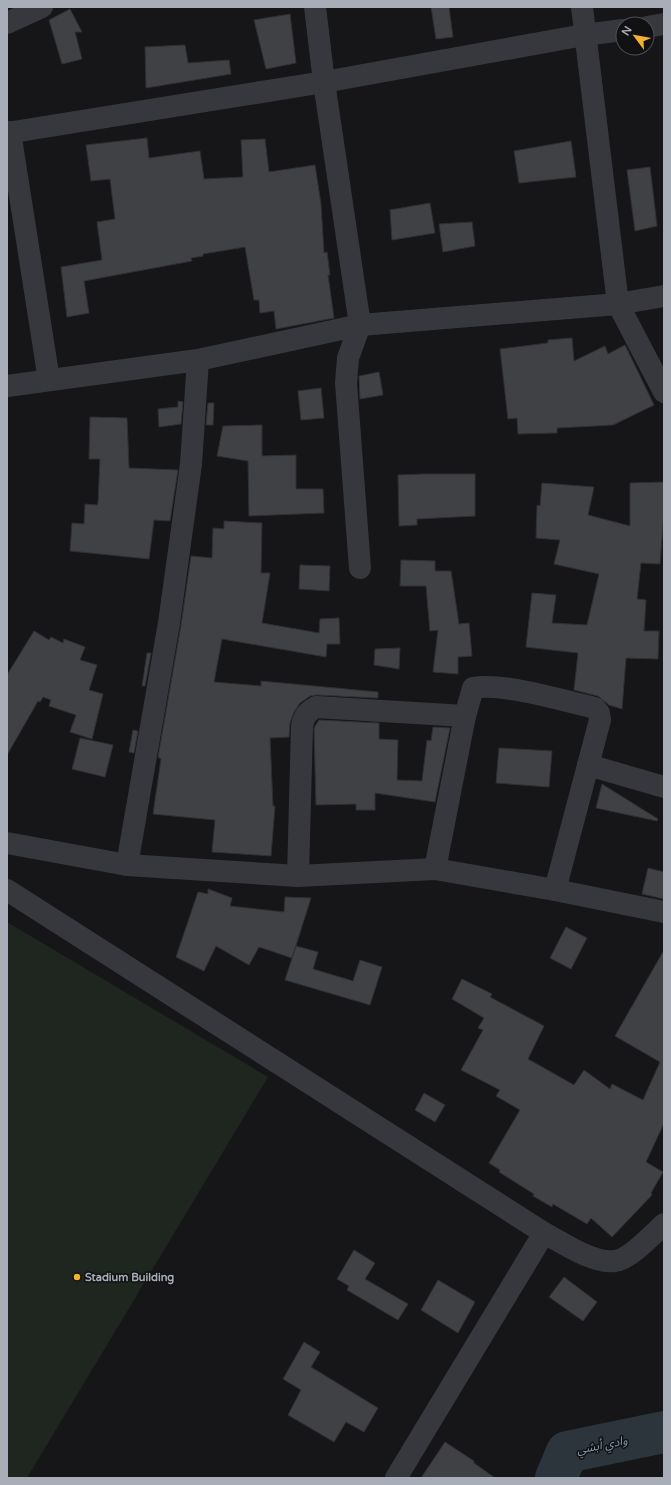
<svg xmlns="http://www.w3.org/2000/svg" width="671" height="1485" font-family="'Varela Round','Noto Sans Arabic',sans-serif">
  <rect width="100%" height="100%" fill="#161618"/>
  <path fill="#1e261f" d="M 7,922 L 268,1077 L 27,1478 L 7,1478 Z"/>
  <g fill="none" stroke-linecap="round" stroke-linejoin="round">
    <path stroke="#2c353c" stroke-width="42" d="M 556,1478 L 567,1452 L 664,1432"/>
  </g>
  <g fill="#404145" stroke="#303034">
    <path d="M 431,7 L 449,7 L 453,37 L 436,39 Z"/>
    <path d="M 70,9 L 82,32 L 75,32 L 82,59 L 62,64 L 49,20 Z"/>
    <path d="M 290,14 L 296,63 L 266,69 L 254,20 Z"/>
    <path d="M 185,45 L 188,63 L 229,60 L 231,74 L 146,88 L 145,47 Z"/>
    <path d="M 147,138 L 149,158 L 200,151 L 204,179 L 243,177 L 241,140 L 265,139 L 269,172 L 315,165 L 321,204 L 324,253 L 327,252 L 330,275 L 328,275 L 334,318 L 276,329 L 274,311 L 260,313 L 259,300 L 254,300 L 245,247 L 203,254 L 203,256 L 191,258 L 192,261 L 84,281 L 89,313 L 67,317 L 61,267 L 102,260 L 97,222 L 115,219 L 110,179 L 91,181 L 86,145 Z"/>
    <path d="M 571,141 L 576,177 L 519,183 L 514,151 Z"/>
    <path d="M 650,167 L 657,226 L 635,231 L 627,170 Z"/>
    <path d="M 430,203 L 435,233 L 392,240 L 390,210 Z"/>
    <path d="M 472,222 L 475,246 L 443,252 L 439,224 Z"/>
    <path d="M 572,338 L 574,361 L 605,346 L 608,354 L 625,345 L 654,405 L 613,425 L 557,428 L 557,433 L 518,434 L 517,418 L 508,419 L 500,349 L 548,343 L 548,340 Z"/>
    <path d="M 379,372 L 383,395 L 360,399 L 359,376 Z"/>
    <path d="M 321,388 L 324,418 L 301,420 L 298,391 Z"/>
    <path d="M 178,401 L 183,402 L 181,424 L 159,427 L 158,409 L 178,407 Z"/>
    <path d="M 208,403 L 214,403 L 213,425 L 206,425 Z"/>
    <path d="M 90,417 L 127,418 L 129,468 L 178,470 L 170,521 L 154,520 L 149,559 L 70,551 L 72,523 L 84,524 L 85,504 L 97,505 L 98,503 L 100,459 L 89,459 Z"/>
    <path d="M 262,425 L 262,456 L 296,455 L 296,489 L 323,489 L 324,513 L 249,516 L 248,461 L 217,456 L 223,426 Z"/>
    <path d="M 424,474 L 475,474 L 475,516 L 417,519 L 417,525 L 399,526 L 398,475 Z"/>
    <path d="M 664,482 L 664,511 L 660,564 L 641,563 L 637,599 L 646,600 L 644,631 L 659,631 L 658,659 L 626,658 L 622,709 L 609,705 L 598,696 L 574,690 L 578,653 L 526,647 L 532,593 L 556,595 L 552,623 L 587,625 L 599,574 L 554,564 L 560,540 L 536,538 L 537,505 L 540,506 L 542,483 L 594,487 L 588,515 L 630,526 L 630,483 Z"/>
    <path d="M 224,521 L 262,523 L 261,573 L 270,573 L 262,623 L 319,633 L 320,619 L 339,618 L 340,644 L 327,644 L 326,657 L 222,639 L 214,682 L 261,686 L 261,681 L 378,692 L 378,698 L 317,695 L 310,696 L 300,703 L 294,712 L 290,723 L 289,737 L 270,738 L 273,806 L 275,806 L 271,856 L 212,852 L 215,820 L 153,814 L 161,759 L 158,757 L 181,625 L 191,556 L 212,558 L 213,528 L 224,529 Z"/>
    <path d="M 401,560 L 435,561 L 435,571 L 451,571 L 459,624 L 469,623 L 472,656 L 458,657 L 458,674 L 433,672 L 438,630 L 430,631 L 426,586 L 400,586 Z"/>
    <path d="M 300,565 L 330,566 L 329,591 L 299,589 Z"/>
    <path d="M 34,631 L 49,640 L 51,637 L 63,643 L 64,639 L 85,647 L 80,660 L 97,665 L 89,690 L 103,694 L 92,739 L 70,732 L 76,715 L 49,706 L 51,700 L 43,697 L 40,702 L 38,701 L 7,755 L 7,675 Z"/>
    <path d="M 400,648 L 399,669 L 374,665 L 375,649 Z"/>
    <path d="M 147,653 L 151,653 L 145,686 L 142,686 Z"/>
    <path d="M 319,720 L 379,723 L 379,739 L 398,740 L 397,780 L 422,781 L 427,740 L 431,741 L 433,727 L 450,728 L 435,802 L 375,793 L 375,810 L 356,810 L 356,804 L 316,805 L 314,728 Z"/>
    <path d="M 133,730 L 138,731 L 134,753 L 129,752 Z"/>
    <path d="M 80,738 L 113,745 L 105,777 L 72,769 Z"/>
    <path d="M 499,748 L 552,751 L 549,787 L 496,783 Z"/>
    <path d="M 602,784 L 658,819 L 657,821 L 596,808 Z"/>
    <path d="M 648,868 L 664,872 L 664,899 L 642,894 Z"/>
    <path d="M 208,889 L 232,898 L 230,906 L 284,912 L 285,897 L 311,898 L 292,958 L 259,947 L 249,965 L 216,946 L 204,971 L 176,957 L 198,892 L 208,894 Z"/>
    <path d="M 566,927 L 587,938 L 571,969 L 550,958 Z"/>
    <path d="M 296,946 L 318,952 L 313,969 L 353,981 L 360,960 L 382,967 L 370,1005 L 285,980 Z"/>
    <path d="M 664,950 L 664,1123 L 646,1162 L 663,1172 L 651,1193 L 652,1195 L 612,1237 L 591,1218 L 587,1224 L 553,1204 L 552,1207 L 533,1196 L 534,1194 L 499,1172 L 500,1170 L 489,1163 L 520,1110 L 496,1096 L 500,1090 L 461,1070 L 483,1030 L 478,1028 L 484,1018 L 452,999 L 462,979 L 492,994 L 490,997 L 544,1026 L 528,1059 L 574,1085 L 584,1070 L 610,1089 L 612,1084 L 643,1100 L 660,1062 L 615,1036 Z"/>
    <path d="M 424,1093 L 445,1105 L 435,1122 L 415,1110 Z"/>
    <path d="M 354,1250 L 375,1263 L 365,1279 L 408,1304 L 398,1320 L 347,1290 L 349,1286 L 337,1279 Z"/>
    <path d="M 564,1277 L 597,1302 L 583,1321 L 549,1297 Z"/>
    <path d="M 438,1280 L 475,1302 L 458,1333 L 421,1310 Z"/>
    <path d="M 304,1342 L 320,1352 L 311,1367 L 378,1408 L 364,1432 L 346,1422 L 334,1442 L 288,1415 L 301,1390 L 283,1379 Z"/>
    <path d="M 445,1442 L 474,1461 L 474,1463 L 495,1478 L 421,1478 Z"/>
  </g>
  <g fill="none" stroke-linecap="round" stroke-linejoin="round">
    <g stroke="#37383d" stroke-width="22">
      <path d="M 315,7 L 324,82 L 360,325 L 348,358 L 346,383 L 360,568"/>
      <path d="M 582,7 L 618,304 L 664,392"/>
      <path d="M 7,23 L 42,7"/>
      <path d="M 647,27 L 664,24"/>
      <path d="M 10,132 L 49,380"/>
      <path d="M 7,133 L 324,82 L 584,35 L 623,30"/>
      <path d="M 7,386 L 198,360 L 360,325 L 618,304 L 664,296"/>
      <path d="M 588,765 L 664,787"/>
      <path d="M 7,843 L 127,865 L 298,876 L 435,869 L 555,890 L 664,912"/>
      <path d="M 127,865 L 169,623 L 191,464 L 198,360"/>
      <path d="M 435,869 L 465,716 L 473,688 C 501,682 565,701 595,708 L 599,713 L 600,720 L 555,890"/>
      <path d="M 298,876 L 302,726 C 304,716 307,712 316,707 L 465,716"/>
      <path d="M 7,890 L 544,1233 C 563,1243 593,1264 615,1261 C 629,1260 653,1234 664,1224"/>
      <path d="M 396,1478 L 544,1233"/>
    </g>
  </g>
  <circle fill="#f2b134" stroke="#111113" stroke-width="1.5" cx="77" cy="1277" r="4"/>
  <g text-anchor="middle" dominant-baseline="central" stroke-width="3" stroke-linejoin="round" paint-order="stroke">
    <g font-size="11" font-weight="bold" fill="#a8adb8" stroke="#111113" text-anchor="start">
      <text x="85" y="1277">Stadium Building</text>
    </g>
    <g font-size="12" font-style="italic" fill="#7f9bb3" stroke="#111113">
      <text transform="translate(602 1445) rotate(-11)">وادي أبشي</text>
    </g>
  </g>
  <rect width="671" height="1485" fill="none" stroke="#a8adb8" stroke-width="16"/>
  <g transform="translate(635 36) rotate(302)"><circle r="19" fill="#111113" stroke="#4d4f55"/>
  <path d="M0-3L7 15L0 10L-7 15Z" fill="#f2b134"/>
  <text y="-6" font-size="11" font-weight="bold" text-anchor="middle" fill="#a8adb8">N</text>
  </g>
</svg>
